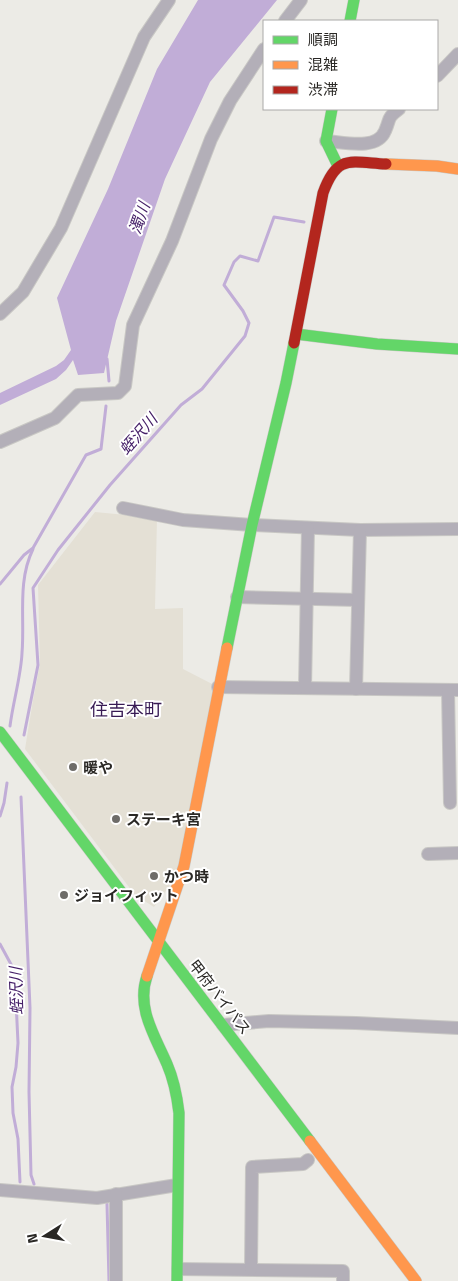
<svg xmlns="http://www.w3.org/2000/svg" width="458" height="1281" font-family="'Titillium Web','Noto Sans JP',sans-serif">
  <rect width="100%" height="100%" fill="#ecebe6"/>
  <path fill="#e4e0d5" d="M 95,512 L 157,518 L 155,609 L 183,608 L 183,669 L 218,687 L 184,866 L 154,907 L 135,895 L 25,749 L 33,700 L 40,664 L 38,585 Z"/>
  <path fill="#c1add7" d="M 198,0 L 277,0 L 210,82 L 165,179 L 116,321 L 104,373 L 78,375 L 73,360 L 66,370 L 56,379 L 0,405 L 0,393 L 56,366 L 64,360 L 71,350 L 57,298 L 108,189 L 157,69 Z"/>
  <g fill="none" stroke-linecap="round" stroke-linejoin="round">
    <g stroke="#c1add7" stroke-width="3">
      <path d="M 107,359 L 109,381"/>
      <path d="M 0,584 L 24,555 L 33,548 L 86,455 L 101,449 L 106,406"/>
      <path d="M 10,726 C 13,702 21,676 22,653 C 25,618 17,582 33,549"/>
      <path d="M 24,735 L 38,665 L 33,588 L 58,550 L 110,485 L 181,405 L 202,389 L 245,336 L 249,323 L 243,311 L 224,285 L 234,262 L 240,256 L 258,261 L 274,217 L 304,222"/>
      <path d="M 21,797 L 30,1008 L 29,1092 L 31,1175 L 34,1184"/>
      <path d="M 0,816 L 4,803 L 7,783"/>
      <path d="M 0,944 L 13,968 L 15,980 L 18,1043 L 16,1067 L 12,1087 L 13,1113 L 18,1139 L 20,1182"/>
      <path d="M 107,1204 L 109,1281"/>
    </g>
    <g stroke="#c8c7c4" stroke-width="14">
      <g id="street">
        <path d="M 285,21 L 301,0"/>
        <path d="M 437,76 L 458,54"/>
        <path d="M 326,141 C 343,142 377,151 385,131 C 391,118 386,119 399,109"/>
        <path d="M 0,314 L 23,292 L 61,228 L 144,37 L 169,0"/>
        <path d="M 0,442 L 55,418 L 78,395 L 118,393 L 125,386 L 133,325 L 172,241 L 211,139 L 230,101 L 264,49"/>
        <path d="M 123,508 L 183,520 L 252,525 L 360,530 L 458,529"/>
        <path d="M 237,597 L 358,600"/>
        <path d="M 218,687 L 458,690"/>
        <path d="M 305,688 L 308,528"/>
        <path d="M 356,689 L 360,530"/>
        <path d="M 448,690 L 450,803"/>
        <path d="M 428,854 L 458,853"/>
        <path d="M 223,1025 L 269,1021 L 356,1023 L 458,1028"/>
        <path d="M 0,1190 L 97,1198 L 177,1185"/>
        <path d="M 178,1269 L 343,1271 L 343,1281"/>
        <path d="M 251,1269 L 252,1167 L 303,1164 L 308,1160"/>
        <path d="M 116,1281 L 116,1194"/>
      </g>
    </g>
    <g stroke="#c8c7c4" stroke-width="12">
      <g id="fast">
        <path d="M 350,21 L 354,0"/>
        <path d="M 332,109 L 326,141 L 338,166"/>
        <path d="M 296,334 L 377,344 L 458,349"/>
        <path d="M 227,648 L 252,525 L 286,383 L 294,343"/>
        <path d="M 0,732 L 310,1141"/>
        <path d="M 147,976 C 136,1008 155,1036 167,1064 C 174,1080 177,1096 179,1113 L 177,1281"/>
      </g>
    </g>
    <g stroke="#c8c7c4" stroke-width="12">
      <g id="slow">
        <path d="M 386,164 L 437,166 L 458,169"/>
        <path d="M 147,976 L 184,866 L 227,648"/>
        <path d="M 310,1141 L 416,1281"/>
      </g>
    </g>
    <g stroke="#c8c7c4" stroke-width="12">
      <path id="jam" d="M 294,343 L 323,193 C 337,154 350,162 386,164"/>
    </g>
    <use href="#street" stroke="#b3afb8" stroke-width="12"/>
    <use href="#fast" stroke="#63d668" stroke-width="11"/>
    <use href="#slow" stroke="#ff974d" stroke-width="11"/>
    <use href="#jam" stroke="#b3261e" stroke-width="11"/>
  </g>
  <g fill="#6e6c69" stroke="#fff" stroke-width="2">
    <circle cx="73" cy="767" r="5"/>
    <circle cx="116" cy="819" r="5"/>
    <circle cx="154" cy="876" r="5"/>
    <circle cx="64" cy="895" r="5"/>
  </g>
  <g text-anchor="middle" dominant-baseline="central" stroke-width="4" stroke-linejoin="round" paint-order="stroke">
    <g font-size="15" font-weight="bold" fill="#2a2825" stroke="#fff" text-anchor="start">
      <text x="83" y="767">暖や</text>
      <text x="126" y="819">ステーキ宮</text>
      <text x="164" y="876">かつ時</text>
      <text x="74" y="895">ジョイフィット</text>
    </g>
    <g font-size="15" fill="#2a2825" stroke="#fff">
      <text transform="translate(220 997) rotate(52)">甲府バイパス</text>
    </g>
    <g font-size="16" font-style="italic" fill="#441e67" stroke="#fff">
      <text transform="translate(139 218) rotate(-71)">濁川</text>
      <text transform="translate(138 434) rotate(-49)">蛭沢川</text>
      <text transform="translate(16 991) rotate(-92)">蛭沢川</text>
    </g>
    <g font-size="18" fill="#381b54" stroke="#fff">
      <text x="126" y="709">住吉本町</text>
    </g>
  </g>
  <rect x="263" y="20" width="175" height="90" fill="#ffffff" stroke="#aaa9a8"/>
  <rect x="273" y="36" width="25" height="8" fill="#63d668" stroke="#aaa9a8"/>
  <text x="308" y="45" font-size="15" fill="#2a2825">順調</text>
  <rect x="273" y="61" width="25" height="8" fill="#ff974d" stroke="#aaa9a8"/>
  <text x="308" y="70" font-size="15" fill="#2a2825">混雑</text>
  <rect x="273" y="86" width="25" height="8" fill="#b3261e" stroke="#aaa9a8"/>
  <text x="308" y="95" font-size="15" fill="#2a2825">渋滞</text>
  <g transform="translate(45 1236) rotate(259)" stroke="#ffffff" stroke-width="4" paint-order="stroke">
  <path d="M0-4L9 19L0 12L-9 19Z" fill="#2a2825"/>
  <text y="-8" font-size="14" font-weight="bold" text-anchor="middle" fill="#2a2825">N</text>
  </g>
</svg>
